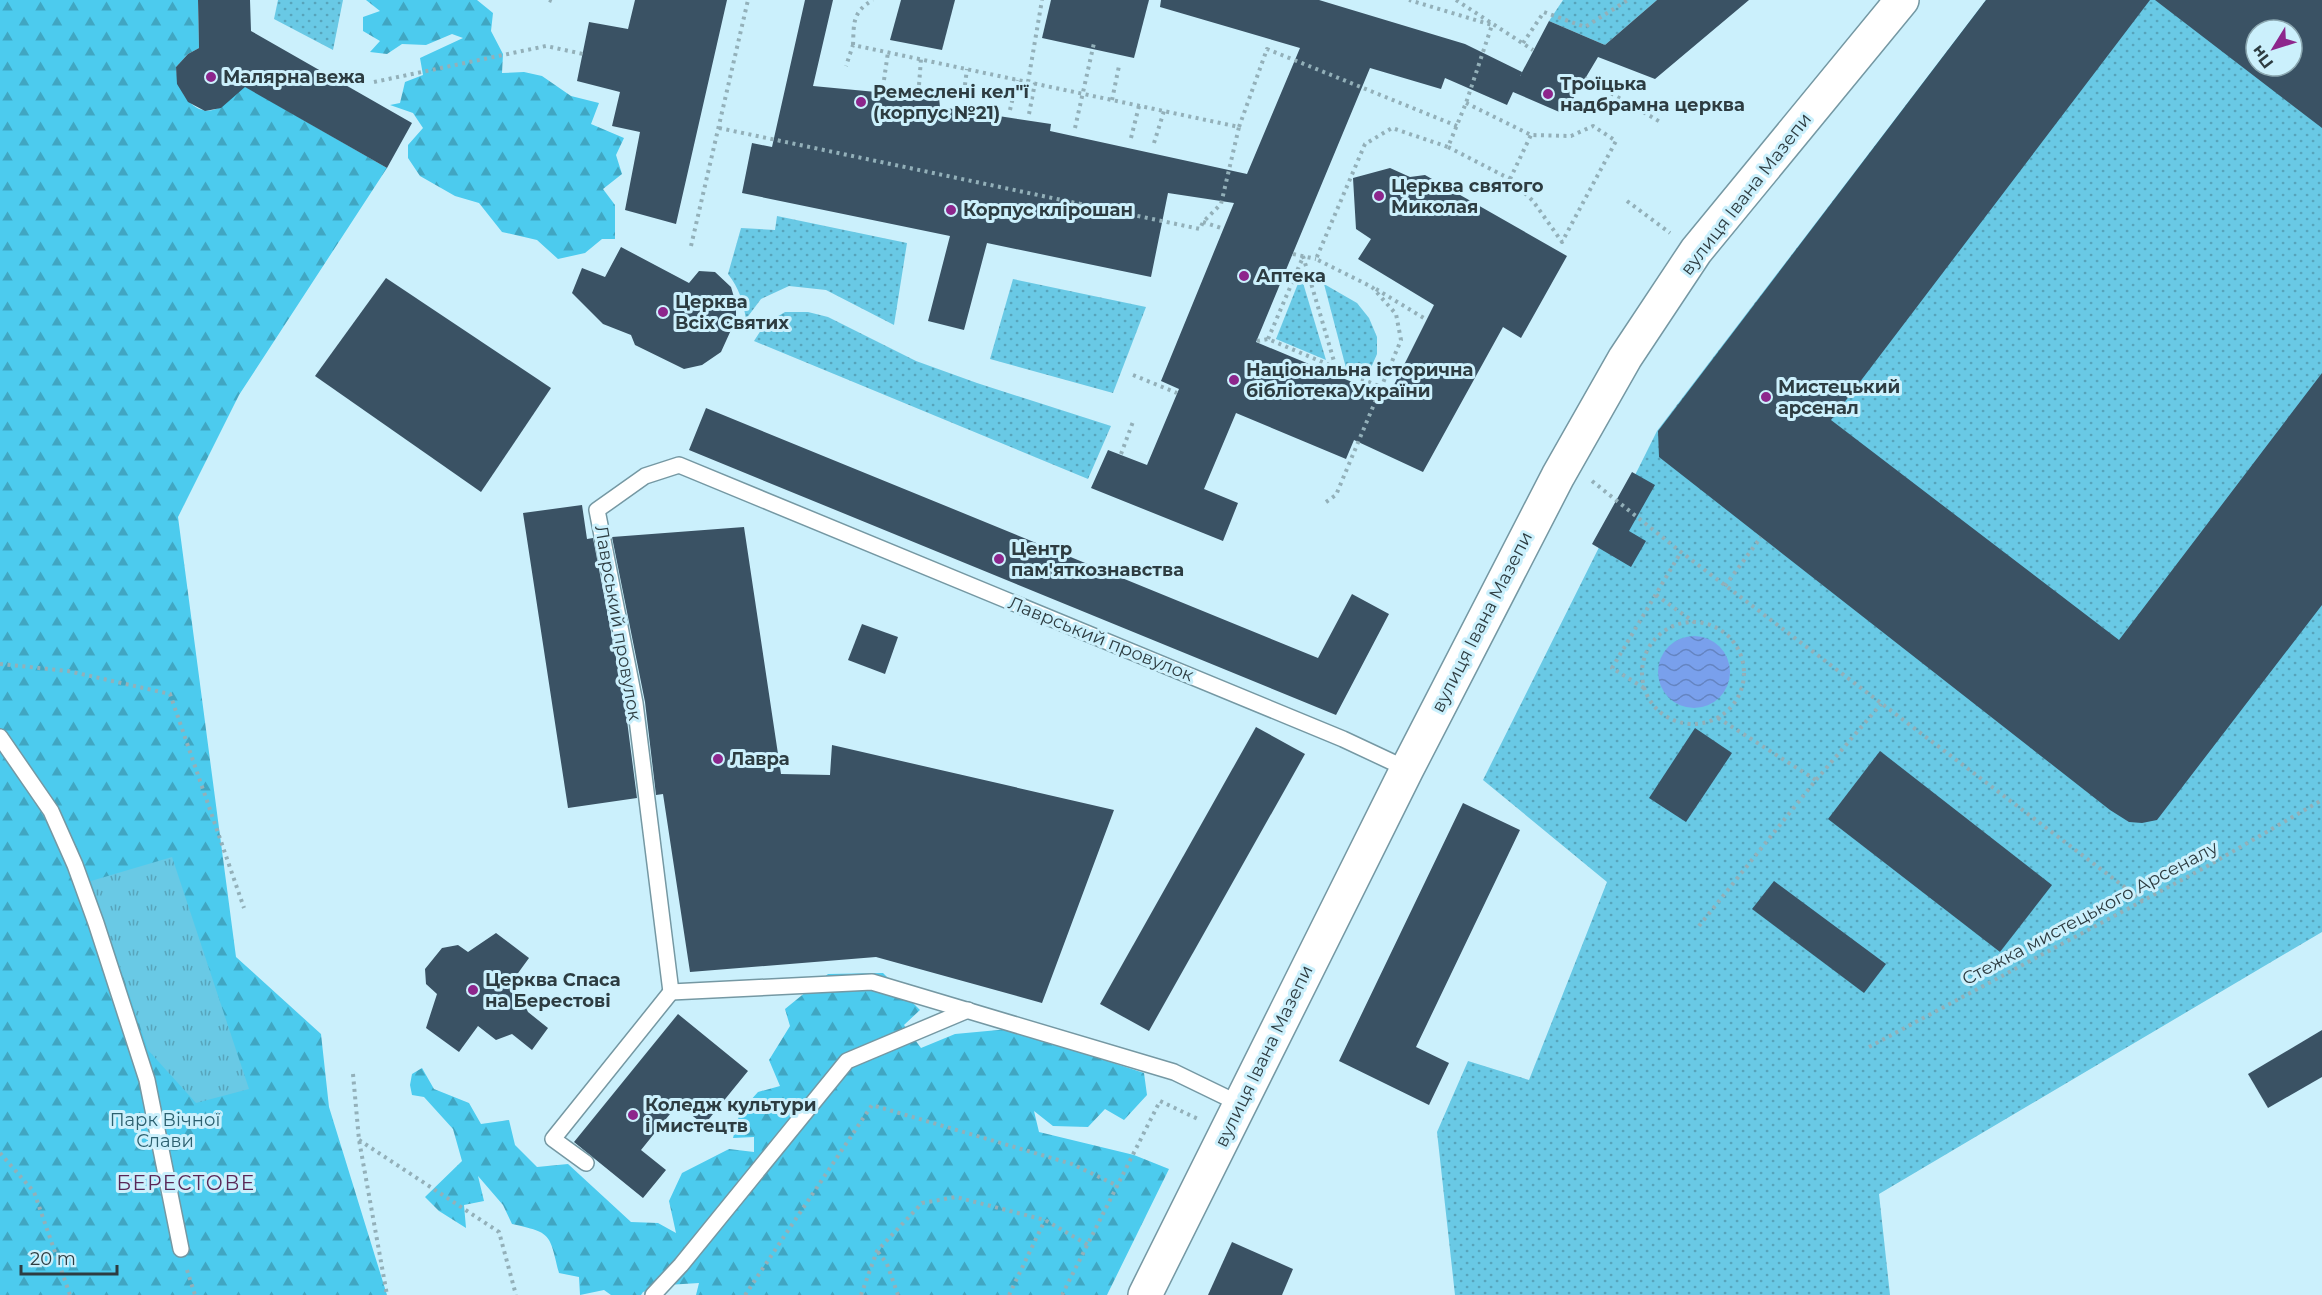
<svg xmlns="http://www.w3.org/2000/svg" width="2322" height="1295" font-family="Montserrat,sans-serif">
  <defs>
    <pattern id="grass-dots" width="8" height="8" patternUnits="userSpaceOnUse" patternTransform="scale(1.5)"><rect width="8" height="8" fill="#69c9e5"/><path d="M2 2h.1M6 6h.1" fill="none" stroke="#57a4bb" stroke-width="1.8" stroke-linecap="round"/></pattern>
    <pattern id="forest-firs" width="22" height="20" patternUnits="userSpaceOnUse" patternTransform="scale(1.5)"><rect width="22" height="20" fill="#4ccbee"/><path d="M5 1l3.5 6h-7zM16 11l3.5 6h-7z" fill="#40a6c2"/></pattern>
    <pattern id="park-tufts" width="24" height="20" patternUnits="userSpaceOnUse" patternTransform="scale(1.5)"><rect width="24" height="20" fill="#69c9e5"/><path d="M3 7l-1-3M5 7V3M7 7l1-3M15 17l-1-3M17 17v-4M19 17l1-3" fill="none" stroke="#57a4bb"/></pattern>
    <pattern id="water-waves" width="16" height="10" patternUnits="userSpaceOnUse" patternTransform="scale(1.5)"><rect width="16" height="10" fill="#79a0ec"/><path d="M0 5q4-4 8 0t8 0" fill="none" stroke="#6484c1"/></pattern>
  </defs>
  <rect width="100%" height="100%" fill="#cbf0fc"/>
  <g fill="url(#grass-dots)" fill-rule="evenodd">
    <path d="M 278,0 L 343,0 L 333,50 L 274,19 Z"/>
    <path d="M 1563,0 L 1657,0 L 1605,45 L 1549,21 Z"/>
    <path d="M 1986,0 L 2322,0 L 2322,932 L 1879,1194 L 1890,1295 L 1455,1295 L 1437,1132 L 1468,1061 L 1529,1080 L 1607,882 L 1483,780 L 1657,431 ZM 2256,30 L 2292,30 L 2292,66 L 2256,66 Z"/>
    <path d="M 777,216 L 907,243 L 894,325 L 826,290 L 789,286 L 761,299 L 746,319 C 743,301 739,288 728,274 L 741,228 L 775,230 Z"/>
    <path d="M 1301,276 L 1326,360 L 1276,339 Z"/>
    <path d="M 1013,279 L 1146,307 L 1113,393 L 990,359 Z"/>
    <path d="M 1324,284 L 1357,303 L 1369,318 L 1377,337 L 1377,354 L 1367,377 L 1346,368 Z"/>
    <path d="M 785,312 L 808,312 L 828,317 L 916,361 L 977,383 L 1111,426 L 1088,479 L 754,341 L 765,324 Z"/>
  </g>
  <g fill="url(#forest-firs)">
    <path d="M 0,0 L 198,0 L 199,48 L 188,54 L 176,67 C 179,112 218,130 239,83 L 387,168 L 239,395 L 178,517 L 236,957 L 321,1034 L 329,1107 L 387,1295 L 0,1295 Z"/>
    <path d="M 366,0 L 477,0 L 493,13 L 491,31 L 503,54 L 502,73 L 524,72 L 542,76 L 571,96 L 599,103 L 591,124 L 624,138 L 616,155 L 622,174 L 603,189 L 615,205 L 615,239 L 602,239 L 585,253 L 558,259 L 537,240 L 502,232 L 479,203 L 455,196 L 420,176 L 408,158 L 408,145 L 423,128 L 413,113 L 390,105 L 400,103 L 405,82 L 423,75 L 420,58 L 463,38 L 452,34 L 426,45 L 402,44 L 387,54 L 370,52 L 380,41 L 363,31 L 363,17 L 380,11 Z"/>
    <path d="M 883,973 L 920,1010 L 904,1025 L 921,1048 L 955,1034 L 1009,1029 L 1144,1073 L 1147,1095 L 1124,1120 L 1105,1109 L 1088,1127 L 1053,1126 L 1034,1111 L 1039,1132 L 1134,1155 L 1169,1169 L 1107,1295 L 696,1295 L 699,1283 L 667,1285 L 643,1292 L 641,1295 L 611,1295 L 604,1290 L 580,1295 L 579,1277 L 559,1273 C 549,1233 552,1233 512,1224 L 503,1205 L 478,1176 L 484,1201 L 464,1205 L 466,1228 L 439,1211 L 425,1197 L 462,1161 L 453,1129 L 424,1097 L 412,1095 L 410,1085 L 412,1074 L 422,1068 L 434,1089 L 469,1103 L 481,1124 L 509,1120 L 515,1145 L 537,1167 L 568,1164 L 631,1222 L 658,1223 L 676,1233 L 669,1201 L 682,1173 L 729,1149 L 754,1152 L 754,1137 L 733,1138 L 740,1112 L 758,1092 L 780,1086 L 769,1060 L 790,1026 L 785,1009 L 828,974 Z"/>
  </g>
  <path fill="url(#park-tufts)" d="M 172,857 L 249,1089 L 196,1103 L 148,1050 L 91,881 Z"/>
  <circle fill="url(#water-waves)" cx="1694" cy="672" r="36"/>
  <g fill="#3a5264" fill-rule="evenodd">
    <path d="M 198,0 L 250,0 L 251,31 L 412,123 L 387,168 L 245,87 L 221,108 L 205,111 L 188,102 L 177,84 L 176,67 L 188,54 L 199,48 Z"/>
    <path d="M 635,0 L 727,0 L 676,224 L 625,210 L 640,132 L 612,126 L 620,92 L 577,81 L 589,22 L 628,29 Z"/>
    <path d="M 805,0 L 833,0 L 813,86 L 939,98 L 940,107 L 1051,124 L 1050,131 L 1247,174 L 1300,48 L 1160,7 L 1161,0 L 1319,0 L 1465,44 L 1522,72 L 1520,76 L 1549,21 L 1605,45 L 1657,0 L 1749,0 L 1655,79 L 1598,57 L 1564,114 L 1513,92 L 1507,105 L 1445,78 L 1441,89 L 1370,68 L 1256,342 L 1388,397 L 1434,305 L 1358,259 L 1371,239 L 1356,229 L 1353,178 L 1390,168 L 1410,177 L 1425,175 L 1567,256 L 1521,338 L 1503,327 L 1423,472 L 1354,440 L 1346,459 L 1236,413 L 1204,489 L 1238,503 L 1223,541 L 1091,488 L 1108,450 L 1147,465 L 1179,389 L 1161,381 L 1234,203 L 1168,193 L 1151,277 L 987,243 L 964,330 L 928,321 L 950,236 L 742,193 L 752,143 L 772,147 Z"/>
    <path d="M 901,0 L 955,0 L 942,50 L 890,40 Z"/>
    <path d="M 1051,0 L 1149,0 L 1134,58 L 1042,38 Z"/>
    <path d="M 1986,0 L 2150,0 L 1831,420 L 2119,640 L 2322,373 L 2322,605 L 2157,820 L 2142,823 L 2129,822 L 2110,810 L 1659,457 L 1658,431 Z"/>
    <path d="M 2155,0 L 2322,0 L 2322,128 ZM 2256,30 L 2292,30 L 2292,66 L 2256,66 Z"/>
    <path d="M 621,247 L 689,283 L 699,271 L 715,272 L 731,287 L 736,304 L 736,319 L 721,352 L 702,365 L 684,369 L 635,345 L 631,335 L 603,324 L 572,293 L 582,268 L 605,277 Z"/>
    <path d="M 386,278 L 551,388 L 481,492 L 315,376 Z"/>
    <path d="M 706,408 L 1318,658 L 1352,594 L 1389,614 L 1336,715 L 689,450 Z"/>
    <path d="M 1632,472 L 1655,485 L 1629,531 L 1646,541 L 1631,567 L 1592,544 Z"/>
    <path d="M 582,505 L 587,539 L 593,538 L 625,705 L 637,798 L 568,808 L 523,513 Z"/>
    <path d="M 744,527 L 781,774 L 830,775 L 832,745 L 1114,810 L 1042,1003 L 876,957 L 690,972 L 663,794 L 656,795 L 645,702 L 612,537 Z"/>
    <path d="M 862,624 L 898,637 L 885,674 L 848,660 Z"/>
    <path d="M 1256,727 L 1305,754 L 1149,1031 L 1100,1004 Z"/>
    <path d="M 1695,728 L 1732,753 L 1686,822 L 1649,798 Z"/>
    <path d="M 1880,751 L 2052,885 L 2000,952 L 1828,819 Z"/>
    <path d="M 1463,803 L 1520,830 L 1416,1047 L 1449,1063 L 1429,1105 L 1339,1061 Z"/>
    <path d="M 1774,881 L 1886,964 L 1864,993 L 1752,909 Z"/>
    <path d="M 496,933 L 529,958 L 513,980 L 528,1012 L 548,1028 L 532,1050 L 512,1034 L 496,1040 L 478,1026 L 459,1052 L 426,1028 L 437,994 L 426,984 L 425,969 L 442,948 L 458,945 L 468,952 Z"/>
    <path d="M 678,1014 L 748,1071 L 704,1125 L 678,1104 L 641,1150 L 666,1170 L 643,1198 L 574,1142 Z"/>
    <path d="M 2322,1030 L 2322,1077 L 2268,1108 L 2248,1074 Z"/>
    <path d="M 1232,1242 L 1293,1269 L 1282,1295 L 1208,1295 Z"/>
  </g>
  <g fill="none" stroke-linecap="round" stroke-linejoin="round">
    <g stroke="#7598a3" stroke-width="18">
      <g id="lane">
        <path d="M 0,737 L 51,811 L 75,865 L 96,923 L 147,1080 L 181,1249"/>
        <path d="M 671,992 L 635,703 L 597,510 L 645,476 L 679,465 L 1343,739 L 1407,769"/>
        <path d="M 671,992 L 872,982 L 1174,1072 L 1240,1104"/>
        <path d="M 586,1163 L 553,1139 L 671,992"/>
        <path d="M 653,1295 L 681,1265 L 847,1061 L 968,1010"/>
      </g>
    </g>
    <g stroke="#7598a3" stroke-width="36">
      <path id="secondary" d="M 1145,1295 L 1407,769 L 1558,476 L 1625,358 L 1696,251 L 1902,0"/>
    </g>
    <g stroke="#93b0b9" stroke-width="4" stroke-dasharray="3 4.5" stroke-linecap="butt">
      <path d="M 549,0 L 554,2"/>
      <path d="M 1456,0 L 1533,50"/>
      <path d="M 1523,43 L 1544,12 L 1585,27 L 1628,0"/>
      <path d="M 853,45 C 854,23 852,12 873,0"/>
      <path d="M 1585,78 L 1662,123"/>
      <path d="M 884,80 L 888,52"/>
      <path d="M 374,82 L 546,46 L 583,54"/>
      <path d="M 1028,82 L 1042,0"/>
      <path d="M 919,85 L 921,59"/>
      <path d="M 963,100 L 967,69"/>
      <path d="M 1112,100 L 1119,66"/>
      <path d="M 1010,110 L 1017,80"/>
      <path d="M 1029,114 L 1035,83"/>
      <path d="M 1239,127 L 1267,49 L 1457,126"/>
      <path d="M 719,128 L 1200,229 L 1203,222 L 1221,204 L 1239,127 L 853,45 L 846,66"/>
      <path d="M 1075,128 L 1094,43"/>
      <path d="M 1131,138 L 1139,106"/>
      <path d="M 1154,143 L 1164,111"/>
      <path d="M 1448,147 L 1510,179 L 1533,201 L 1562,242 L 1616,141 L 1593,126 L 1571,136 L 1531,135 L 1466,103"/>
      <path d="M 1510,179 L 1531,135"/>
      <path d="M 1627,201 L 1670,233"/>
      <path d="M 1203,222 L 1224,229"/>
      <path d="M 691,246 L 748,0"/>
      <path d="M 1293,254 L 1316,259"/>
      <path d="M 1303,256 L 1336,368 L 1333,375"/>
      <path d="M 1376,289 L 1427,320"/>
      <path d="M 1268,339 L 1303,257"/>
      <path d="M 1257,341 L 1268,339 L 1381,387"/>
      <path d="M 1133,375 L 1177,393"/>
      <path d="M 1121,454 L 1134,419"/>
      <path d="M 1592,481 L 1681,552 L 2143,901"/>
      <path d="M 1326,502 L 1336,495 L 1401,340 L 1396,314 L 1372,287 L 1316,259 L 1365,144 L 1392,128 L 1448,147 L 1466,103 L 1492,25 L 1409,0"/>
      <path d="M 1725,586 L 1761,537"/>
      <path d="M 1656,595 L 1694,622"/>
      <circle cx="1693" cy="673" r="51"/>
      <path d="M 0,664 L 68,671 L 170,694 L 244,908"/>
      <path d="M 1644,688 L 1612,668 L 1681,552"/>
      <path d="M 1718,718 L 1816,780"/>
      <path d="M 1699,926 L 1816,780 L 1881,704"/>
      <path d="M 1869,1047 L 2204,868 L 2322,800"/>
      <path d="M 353,1074 L 359,1140 L 387,1295"/>
      <path d="M 359,1140 L 499,1232 L 516,1295"/>
      <path d="M 0,1153 L 34,1192 L 70,1295"/>
      <path d="M 878,1252 L 887,1264 L 898,1295"/>
      <path d="M 187,1270 L 195,1295"/>
      <path d="M 745,1295 L 872,1105 L 1072,1164 L 1118,1186"/>
      <path d="M 861,1295 L 877,1251 L 922,1203 L 956,1197 L 1045,1220 L 1088,1245"/>
      <path d="M 1009,1295 L 1045,1220"/>
      <path d="M 1062,1295 L 1160,1101 L 1198,1119"/>
    </g>
    <use href="#lane" stroke="#fff" stroke-width="15"/>
    <use href="#secondary" stroke="#fff" stroke-width="33"/>
  </g>
  <g fill="#8d268c" stroke="#cbf0fc" stroke-width="2">
    <circle cx="211" cy="77" r="6"/>
    <circle cx="1548" cy="94" r="6"/>
    <circle cx="861" cy="102" r="6"/>
    <circle cx="1379" cy="196" r="6"/>
    <circle cx="951" cy="210" r="6"/>
    <circle cx="1244" cy="276" r="6"/>
    <circle cx="663" cy="312" r="6"/>
    <circle cx="1234" cy="380" r="6"/>
    <circle cx="1766" cy="397" r="6"/>
    <circle cx="999" cy="559" r="6"/>
    <circle cx="718" cy="759" r="6"/>
    <circle cx="473" cy="990" r="6"/>
    <circle cx="633" cy="1115" r="6"/>
  </g>
  <g text-anchor="middle" dominant-baseline="central" stroke-width="6" stroke-linejoin="round" paint-order="stroke">
    <g font-size="18" font-weight="bold" fill="#2d3c41" stroke="#cbf0fc" text-anchor="start">
      <text x="223" y="77">Малярна вежа</text>
      <text x="1560" y="84">Троїцька<tspan x="1560" dy="21">надбрамна церква</tspan></text>
      <text x="873" y="92">Ремеслені кел"ї<tspan x="873" dy="21">(корпус №21)</tspan></text>
      <text x="1391" y="186">Церква святого<tspan x="1391" dy="21">Миколая</tspan></text>
      <text x="963" y="210">Корпус клірошан</text>
      <text x="1256" y="276">Аптека</text>
      <text x="675" y="302">Церква<tspan x="675" dy="21">Всіх Святих</tspan></text>
      <text x="1246" y="370">Національна історична<tspan x="1246" dy="21">бібліотека України</tspan></text>
      <text x="1778" y="387">Мистецький<tspan x="1778" dy="21">арсенал</tspan></text>
      <text x="1011" y="549">Центр<tspan x="1011" dy="21">пам'яткознавства</tspan></text>
      <text x="730" y="759">Лавра</text>
      <text x="485" y="980">Церква Спаса<tspan x="485" dy="21">на Берестові</tspan></text>
      <text x="645" y="1105">Коледж культури<tspan x="645" dy="21">і мистецтв</tspan></text>
    </g>
    <g font-size="18" fill="#2d3c41" stroke="#cbf0fc">
      <text transform="translate(1746 194) rotate(-52)">вулиця Івана Мазепи</text>
      <text transform="translate(1482 622) rotate(-63)">вулиця Івана Мазепи</text>
      <text transform="translate(618 623) rotate(80)">Лаврський провулок</text>
      <text transform="translate(1101 639) rotate(22)">Лаврський провулок</text>
      <text transform="translate(2090 913) rotate(-28)">Стежка мистецького Арсеналу</text>
      <text transform="translate(1264 1056) rotate(-64)">вулиця Івана Мазепи</text>
    </g>
    <g font-size="18" fill="#2c606f" stroke="#cbf0fc">
      <text x="165" y="1120">Парк Вічної<tspan x="165" dy="21">Слави</tspan></text>
    </g>
    <g font-size="20" letter-spacing="1.5" fill="#592757" stroke="#cbf0fc">
      <text x="186" y="1183">БЕРЕСТОВЕ</text>
    </g>
  </g>
  <g transform="translate(2274 48) rotate(232)"><circle r="28" fill="#cbf0fc" stroke="#8ca8b1" stroke-width="1.5"/>
  <path d="M0-4.5L10 22L0 15L-10 22Z" fill="#8d268c"/>
  <text y="-9" font-size="16" font-weight="bold" text-anchor="middle" fill="#2d3c41">Пн</text>
  </g>
  <path d="M21 1265v9h96v-9" fill="none" stroke="#2d3c41" stroke-width="3"/>
  <text x="30" y="1265" font-size="18" fill="#2d3c41" stroke="#cbf0fc" stroke-width="4.5" paint-order="stroke">20 m</text>
</svg>
